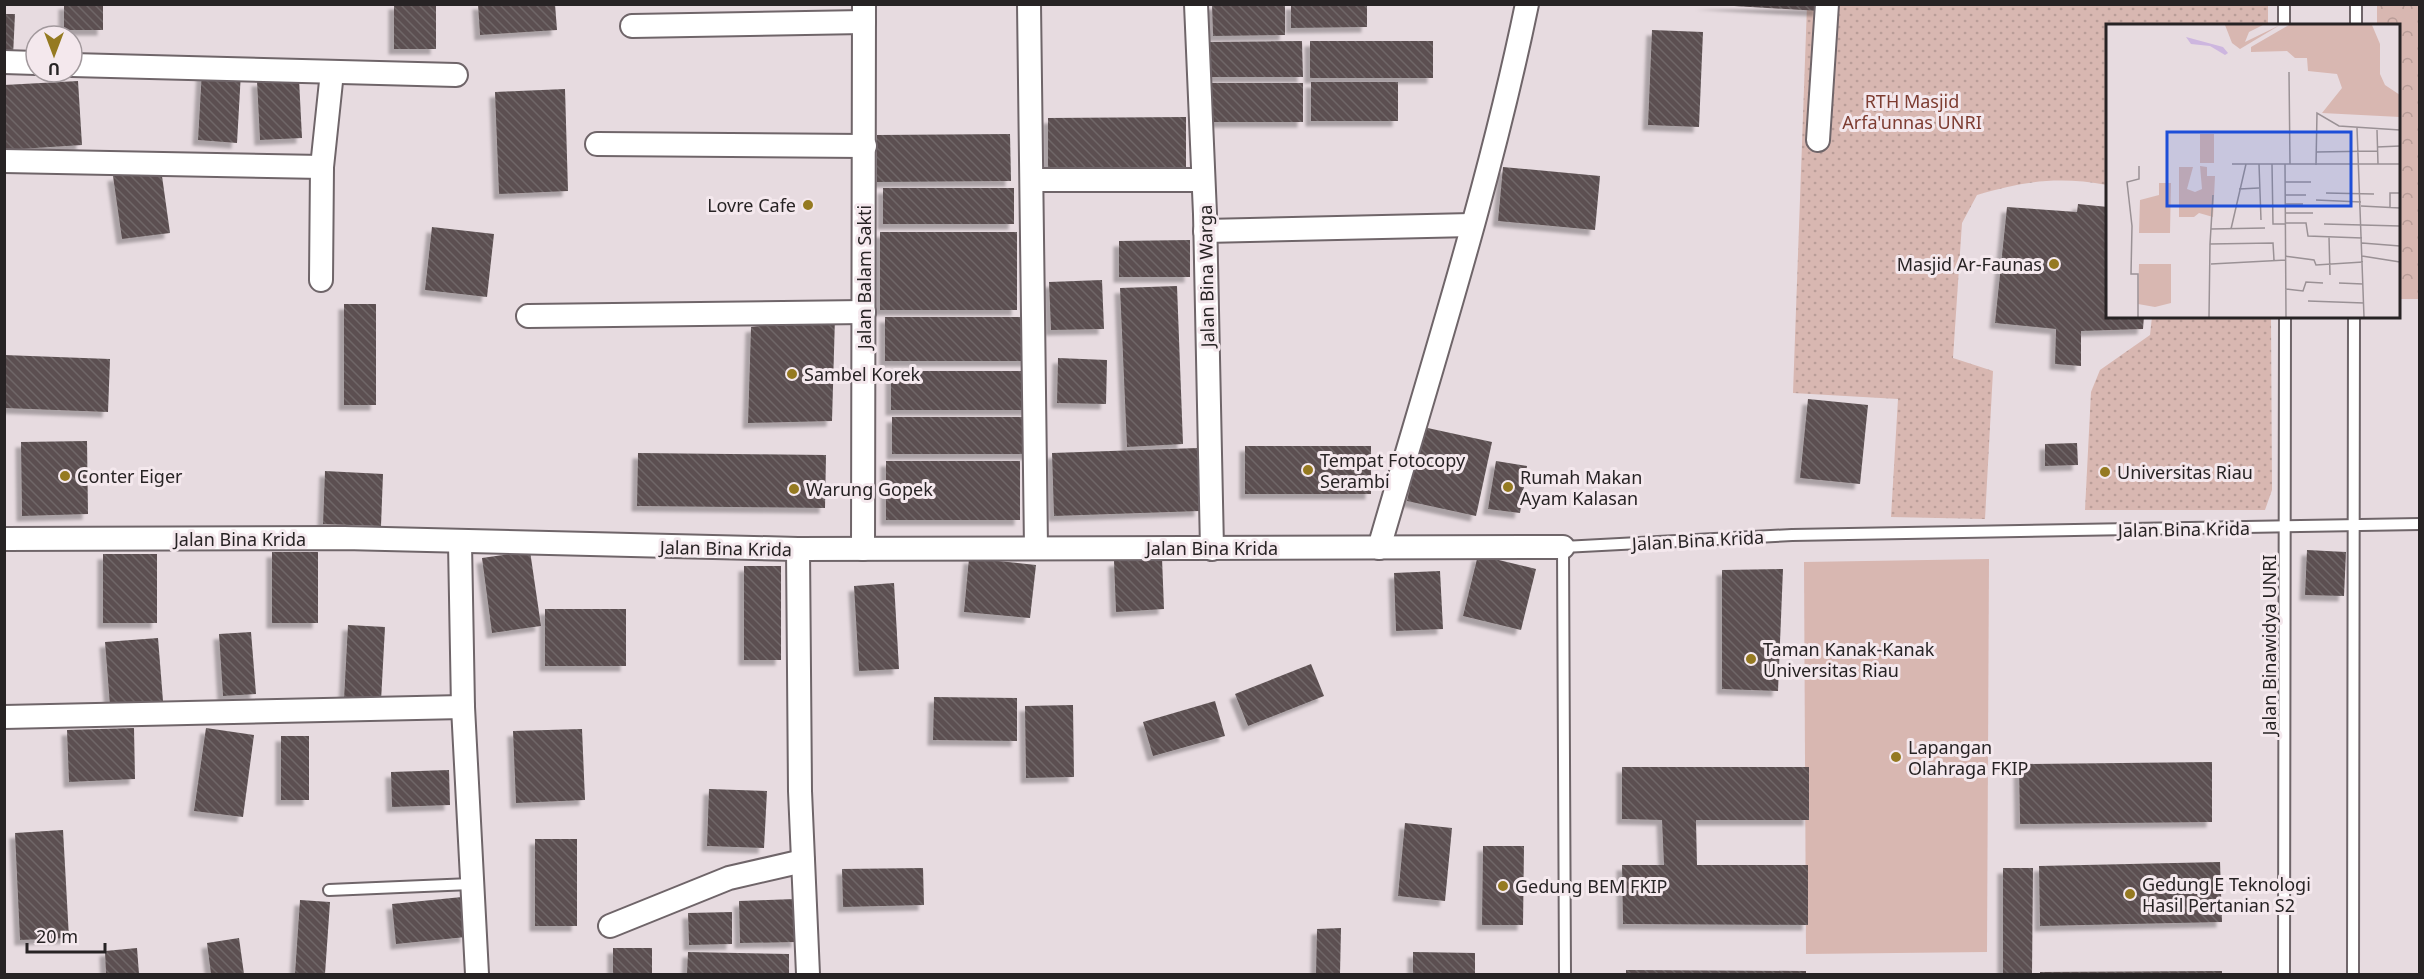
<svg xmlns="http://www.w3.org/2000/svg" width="2424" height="979" font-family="'Noto Sans',sans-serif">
  <defs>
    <pattern id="forest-crowns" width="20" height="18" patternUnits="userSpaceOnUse" patternTransform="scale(1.5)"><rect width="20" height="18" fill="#d8b7b1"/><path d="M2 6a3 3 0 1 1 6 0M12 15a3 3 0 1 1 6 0" fill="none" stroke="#b99d98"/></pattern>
    <pattern id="park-dots" width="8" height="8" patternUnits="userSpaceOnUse" patternTransform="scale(1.5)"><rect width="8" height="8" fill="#d8b7b1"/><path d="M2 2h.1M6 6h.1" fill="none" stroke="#b99d98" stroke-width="1.8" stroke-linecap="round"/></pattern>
    <pattern id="building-back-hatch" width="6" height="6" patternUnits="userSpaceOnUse" patternTransform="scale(1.5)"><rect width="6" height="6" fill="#5b5051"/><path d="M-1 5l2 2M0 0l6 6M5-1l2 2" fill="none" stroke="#6f6667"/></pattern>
    <filter id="shadow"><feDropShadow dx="-5.5" dy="5.5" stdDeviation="1.5" flood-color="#0004"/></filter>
  </defs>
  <rect width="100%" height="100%" fill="#e7dbe0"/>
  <path fill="url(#forest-crowns)" d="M 2377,5 L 2419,5 L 2419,299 L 2399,299 L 2398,26 L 2377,25 Z"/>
  <g fill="url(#park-dots)">
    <path d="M 1807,5 L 2268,5 L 2268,25 L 2108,26 L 2107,185 C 2059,176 2023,181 1977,195 L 1962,223 L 1953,358 L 1993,371 L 1985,519 L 1891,517 L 1898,399 L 1793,393 Z"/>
    <path d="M 2152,317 L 2271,317 L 2272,490 L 2265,510 L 2085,510 L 2091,392 L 2100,370 L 2150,335 Z"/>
  </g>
  <path fill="#d8b7b1" d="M 1989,559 L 1987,952 L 1806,954 L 1804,562 Z"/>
  <g fill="url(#building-back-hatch)" filter="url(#shadow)">
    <rect x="64" y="4" width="39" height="26"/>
    <rect x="394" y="4" width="42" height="45"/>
    <path d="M 478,4 L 555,4 L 557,30 L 480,35 Z"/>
    <path d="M 1212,4 L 1285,4 L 1285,35 L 1213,36 Z"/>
    <path d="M 1291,4 L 1367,4 L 1367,27 L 1291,28 Z"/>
    <path d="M 1701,4 L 1820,4 L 1819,11 Z"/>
    <path d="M 4,14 L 15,14 L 13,56 L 4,55 Z"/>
    <path d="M 1652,30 L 1703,32 L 1699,127 L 1648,125 Z"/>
    <path d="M 1302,41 L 1303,77 L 1210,77 L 1210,42 Z"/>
    <rect x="1310" y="41" width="123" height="37"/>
    <path d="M 202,70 L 241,72 L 237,143 L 198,140 Z"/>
    <path d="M 299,79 L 302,138 L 260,140 L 257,81 Z"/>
    <path d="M 78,81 L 82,145 L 4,150 L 4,85 Z"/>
    <rect x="1311" y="82" width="87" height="39"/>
    <rect x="1210" y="83" width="93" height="39"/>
    <path d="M 565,89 L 568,191 L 499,194 L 495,92 Z"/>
    <path d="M 1186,117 L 1186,173 L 1048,174 L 1048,118 Z"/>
    <path d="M 1010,134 L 1011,181 L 877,182 L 877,135 Z"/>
    <path d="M 1503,167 L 1600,176 L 1595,230 L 1498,221 Z"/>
    <path d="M 161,169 L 170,233 L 122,239 L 113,176 Z"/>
    <rect x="883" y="188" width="131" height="36"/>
    <path d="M 2078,204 L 2108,207 L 2108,316 L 2144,316 L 2143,329 L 2081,331 L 2081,366 L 2055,364 L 2056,329 L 1995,323 L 2007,207 L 2077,212 Z"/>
    <path d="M 432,227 L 494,234 L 487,297 L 425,290 Z"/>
    <rect x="880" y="232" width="137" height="78"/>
    <path d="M 1190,240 L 1190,277 L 1119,277 L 1119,241 Z"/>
    <path d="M 1102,280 L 1104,329 L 1051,330 L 1049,282 Z"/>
    <path d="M 1177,286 L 1183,444 L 1127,447 L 1120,288 Z"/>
    <rect x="344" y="304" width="32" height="101"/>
    <path d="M 835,317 L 832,421 L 748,423 L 751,327 Z"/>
    <rect x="885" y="317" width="143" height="44"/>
    <path d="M 4,355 L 110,359 L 108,412 L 4,408 Z"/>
    <path d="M 1058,358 L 1107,360 L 1106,404 L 1057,403 Z"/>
    <rect x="891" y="371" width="138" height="39"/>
    <path d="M 1808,399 L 1868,405 L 1860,484 L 1800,478 Z"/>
    <rect x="892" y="417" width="138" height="37"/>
    <path d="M 1423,427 L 1492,442 L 1476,516 L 1407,501 Z"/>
    <path d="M 87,441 L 88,514 L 22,516 L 21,442 Z"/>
    <path d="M 2077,443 L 2078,465 L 2045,466 L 2045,444 Z"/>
    <rect x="1245" y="446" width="126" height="48"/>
    <path d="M 1198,448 L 1200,511 L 1054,516 L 1052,453 Z"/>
    <path d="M 638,453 L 826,455 L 825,508 L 637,506 Z"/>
    <rect x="886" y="461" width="134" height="59"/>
    <path d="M 1496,461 L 1527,466 L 1520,513 L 1488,509 Z"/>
    <path d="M 325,471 L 383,474 L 381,526 L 323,524 Z"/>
    <path d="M 2307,550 L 2346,552 L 2344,596 L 2305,595 Z"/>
    <path d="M 530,551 L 541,626 L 492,633 L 482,558 Z"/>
    <rect x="272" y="552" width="46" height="71"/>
    <rect x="103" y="554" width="54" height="69"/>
    <path d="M 1478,555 L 1536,569 L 1521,630 L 1463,616 Z"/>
    <path d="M 969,558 L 1036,565 L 1030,618 L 964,612 Z"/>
    <path d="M 1162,558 L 1164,609 L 1116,612 L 1114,561 Z"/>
    <rect x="744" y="566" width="37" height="94"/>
    <path d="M 1783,569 L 1778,691 L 1722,689 L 1722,570 Z"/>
    <path d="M 1440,571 L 1443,629 L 1396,631 L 1394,573 Z"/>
    <path d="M 894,583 L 899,669 L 859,671 L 854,586 Z"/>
    <rect x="545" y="609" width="81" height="57"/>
    <path d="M 348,625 L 385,627 L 381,701 L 344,699 Z"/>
    <path d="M 251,632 L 256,694 L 223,696 L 219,634 Z"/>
    <path d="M 158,638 L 163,701 L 110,706 L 105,642 Z"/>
    <path d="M 1311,664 L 1324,696 L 1248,726 L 1235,694 Z"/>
    <path d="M 934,697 L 1017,698 L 1017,741 L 933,740 Z"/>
    <path d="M 1215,701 L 1225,736 L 1153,756 L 1143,722 Z"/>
    <path d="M 1073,705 L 1074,777 L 1026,778 L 1025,706 Z"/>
    <path d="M 134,728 L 135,779 L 69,782 L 67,730 Z"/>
    <path d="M 206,728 L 254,735 L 243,817 L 194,811 Z"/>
    <path d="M 582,729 L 585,800 L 516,803 L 513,731 Z"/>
    <rect x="281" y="736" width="28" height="64"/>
    <path d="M 2212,762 L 2212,822 L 2020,824 L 2019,764 Z"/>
    <path d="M 1622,767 L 1809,767 L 1809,820 L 1696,820 L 1697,865 L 1808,865 L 1808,925 L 1623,924 L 1622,865 L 1664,865 L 1662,820 L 1622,819 Z"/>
    <path d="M 449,770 L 450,805 L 392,807 L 391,772 Z"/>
    <path d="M 709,789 L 767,791 L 764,848 L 707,846 Z"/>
    <path d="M 1405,823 L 1452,828 L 1445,901 L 1398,896 Z"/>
    <path d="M 63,830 L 69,938 L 20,940 L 15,833 Z"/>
    <rect x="535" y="839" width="42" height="87"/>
    <path d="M 1483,846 L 1524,846 L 1523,925 L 1482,925 Z"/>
    <path d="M 2220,862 L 2222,922 L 2040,926 L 2039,866 Z"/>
    <path d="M 923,868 L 924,905 L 843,907 L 842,869 Z"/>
    <path d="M 2003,868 L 2033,868 L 2032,974 L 2003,974 Z"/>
    <path d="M 462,897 L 466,937 L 396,944 L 392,904 Z"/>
    <path d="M 795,899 L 797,942 L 740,943 L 739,901 Z"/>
    <path d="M 300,900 L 330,902 L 325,974 L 295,974 Z"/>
    <path d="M 732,912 L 732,944 L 689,945 L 688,913 Z"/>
    <path d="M 1341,928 L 1340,974 L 1316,974 L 1317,929 Z"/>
    <path d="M 239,938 L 244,974 L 211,974 L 207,943 Z"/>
    <path d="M 137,948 L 139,974 L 106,974 L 105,951 Z"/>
    <rect x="613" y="948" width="39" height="26"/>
    <path d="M 688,952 L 789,954 L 789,974 L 687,974 Z"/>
    <path d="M 1413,952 L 1475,953 L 1475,974 L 1413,974 Z"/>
    <path d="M 1626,970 L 1806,971 L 1806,974 L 1626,974 Z"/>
    <path d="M 2222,971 L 2222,974 L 2040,974 L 2040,972 Z"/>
  </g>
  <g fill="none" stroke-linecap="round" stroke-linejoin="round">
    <g stroke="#6f6569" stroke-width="14">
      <g id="service">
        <path d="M 2284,4 L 2284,26"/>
        <path d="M 2356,26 L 2356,4"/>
        <path d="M 329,890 L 471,884"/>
        <path d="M 1565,974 L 1563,547 L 1792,535 L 2420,524"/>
        <path d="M 2284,974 L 2285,316"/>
        <path d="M 2353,974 L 2354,316"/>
      </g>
    </g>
    <g stroke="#6f6569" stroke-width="26">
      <g id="minor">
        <path d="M 1029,4 L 1036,548"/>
        <path d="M 1196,4 L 1205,214 L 1212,549"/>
        <path d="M 632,26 L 864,22"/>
        <path d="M 4,62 L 36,63"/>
        <path d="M 72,65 L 456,75"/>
        <path d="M 1818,140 L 1827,4"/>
        <path d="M 597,144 L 865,146"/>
        <path d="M 4,161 L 322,167"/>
        <path d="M 1032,180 L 1203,180"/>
        <path d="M 1205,231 L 1472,225"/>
        <path d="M 321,280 L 322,167 L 332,72"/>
        <path d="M 528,316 L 864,312"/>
        <path d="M 4,539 L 344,538 L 798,549 L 1563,547"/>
        <path d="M 460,543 L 463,707 L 477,974"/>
        <path d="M 1379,548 C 1431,368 1489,188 1527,4"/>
        <path d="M 798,549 L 800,791 L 808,974"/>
        <path d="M 863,549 L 864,4"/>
        <path d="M 4,717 L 463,707"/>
        <path d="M 610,926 L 729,878 L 803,861"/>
      </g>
    </g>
    <use href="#service" stroke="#fff" stroke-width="10"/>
    <use href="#minor" stroke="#fff" stroke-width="22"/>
  </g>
  <g fill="#957a21" stroke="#f4e8ed" stroke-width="2">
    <circle cx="808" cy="205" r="6"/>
    <circle cx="2054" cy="264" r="6"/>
    <circle cx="792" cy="374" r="6"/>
    <circle cx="1308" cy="470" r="6"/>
    <circle cx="2105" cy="472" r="6"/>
    <circle cx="65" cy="476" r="6"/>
    <circle cx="1508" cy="487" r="6"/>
    <circle cx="794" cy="489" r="6"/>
    <circle cx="1751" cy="659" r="6"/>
    <circle cx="1896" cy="757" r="6"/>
    <circle cx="1503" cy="886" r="6"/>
    <circle cx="2130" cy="894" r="6"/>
  </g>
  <g text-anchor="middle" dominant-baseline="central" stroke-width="6" stroke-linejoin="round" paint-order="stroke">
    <g font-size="18" fill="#7d3c31" stroke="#f4e8ed">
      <text x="1912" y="101">RTH Masjid<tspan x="1912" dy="21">Arfa'unnas UNRI</tspan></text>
    </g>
    <g font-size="18" fill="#272324" stroke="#f4e8ed" text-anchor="start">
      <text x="796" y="205" text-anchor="end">Lovre Cafe</text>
      <text x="2042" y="264" text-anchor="end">Masjid Ar-Faunas</text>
      <text x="804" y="374">Sambel Korek</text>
      <text x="1320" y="460">Tempat Fotocopy<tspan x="1320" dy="21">Serambi</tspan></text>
      <text x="2117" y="472">Universitas Riau</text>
      <text x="77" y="476">Conter Eiger</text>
      <text x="1520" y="477">Rumah Makan<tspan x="1520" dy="21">Ayam Kalasan</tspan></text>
      <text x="806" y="489">Warung Gopek</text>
      <text x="1763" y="649">Taman Kanak-Kanak<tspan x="1763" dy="21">Universitas Riau</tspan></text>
      <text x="1908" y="747">Lapangan<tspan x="1908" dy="21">Olahraga FKIP</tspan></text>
      <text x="2142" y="884">Gedung E Teknologi<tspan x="2142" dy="21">Hasil Pertanian S2</tspan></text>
      <text x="1515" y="886">Gedung BEM FKIP</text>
    </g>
    <g font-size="18" fill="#272324" stroke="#f4e8ed">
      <text transform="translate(1206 276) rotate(-91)">Jalan Bina Warga</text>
      <text transform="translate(864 277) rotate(-90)">Jalan Balam Sakti</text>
      <text transform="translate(2184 529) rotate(-1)">Jalan Bina Krida</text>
      <text x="240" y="539">Jalan Bina Krida</text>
      <text transform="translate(1698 540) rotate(-3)">Jalan Bina Krida</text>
      <text transform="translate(726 548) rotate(1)">Jalan Bina Krida</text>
      <text x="1212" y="548">Jalan Bina Krida</text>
      <text transform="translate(2269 645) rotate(-90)">Jalan Binawidya UNRI</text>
    </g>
  </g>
  <g transform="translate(2106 24)">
    <rect width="294" height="294" fill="#e7dbe0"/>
    <path d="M 183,1 L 266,1 L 274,20 L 274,50 L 279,61 L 294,71 L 294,93 L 216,89 L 236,64 L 231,50 L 202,47 L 201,34 L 189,34 L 181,27 L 145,28 L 145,23 ZM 53,159 L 65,159 L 64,209 L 33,209 L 34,176 L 53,171 ZM 33,240 L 65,240 L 65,279 L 49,283 L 32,280 Z" fill="#d8b7b1"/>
    <path d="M 119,1 L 157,1 L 143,8 L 139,18 L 174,1 L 134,25 L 126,19 ZM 94,142 L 101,143 L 101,152 L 109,152 L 107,193 L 93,189 L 88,193 L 73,193 L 73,143 L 87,143 L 81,165 L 89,168 L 96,165 Z" fill="#d8b7b1"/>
    <path d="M 94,110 L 108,110 L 108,139 L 94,139 Z" fill="#d8b7b1"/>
    <path d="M 80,13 L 117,23 L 122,29 L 119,31 L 104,22 L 85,20 Z" fill="#cdb6df"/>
    <path fill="none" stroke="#9a9195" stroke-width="1.5" d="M 183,48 L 184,140M 251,104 L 258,293M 271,106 L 272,140M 271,123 L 294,122M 210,128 L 271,127M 126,140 L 294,140M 153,140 L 155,196M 166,140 L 167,200 L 179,200M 179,140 L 180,293M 210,141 L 211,89 L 233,102 L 294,106M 179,158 L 205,158M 133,165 L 153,164M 220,169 L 268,170M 107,171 L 104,220 L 167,219 L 168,236M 179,171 L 200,171M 210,176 L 255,178M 179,180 L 197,180M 255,182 L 294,184M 284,184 L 284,169 L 294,169M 179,189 L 207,189M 179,199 L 200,199 L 202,212 L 256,214M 218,200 L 294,202M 105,205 L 159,204M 125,205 L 140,140M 223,213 L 224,251M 256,219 L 294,222M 179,232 L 208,236 L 210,241 L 257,238M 256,232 L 294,238M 105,240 L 180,236M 233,259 L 257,260M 179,265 L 197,267 L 200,258 L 217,259M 202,277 L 258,279M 32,293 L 32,250 L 25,250 L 26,202 L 21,158 L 33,155 L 33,142M 103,293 L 104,220"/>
    <path fill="#1d4ed8" fill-opacity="0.15" stroke="#1d4ed8" stroke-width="3" d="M 61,108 L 245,108 L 245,182 L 61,182 Z"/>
    <rect width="294" height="294" fill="none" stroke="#272324" stroke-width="3"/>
  </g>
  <rect width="2424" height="979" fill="none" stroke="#272324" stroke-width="12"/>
  <g transform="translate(54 54) rotate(180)"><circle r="28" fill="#f4e8ed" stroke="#a2999d" stroke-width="1.5"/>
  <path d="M0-4.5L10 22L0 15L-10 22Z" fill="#957a21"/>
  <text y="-9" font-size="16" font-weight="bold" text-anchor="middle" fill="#272324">U</text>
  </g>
  <path d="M27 943v9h78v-9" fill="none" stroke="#272324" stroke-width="3"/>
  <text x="36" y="943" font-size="18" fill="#272324" stroke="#f4e8ed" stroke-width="4.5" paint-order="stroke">20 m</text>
</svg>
